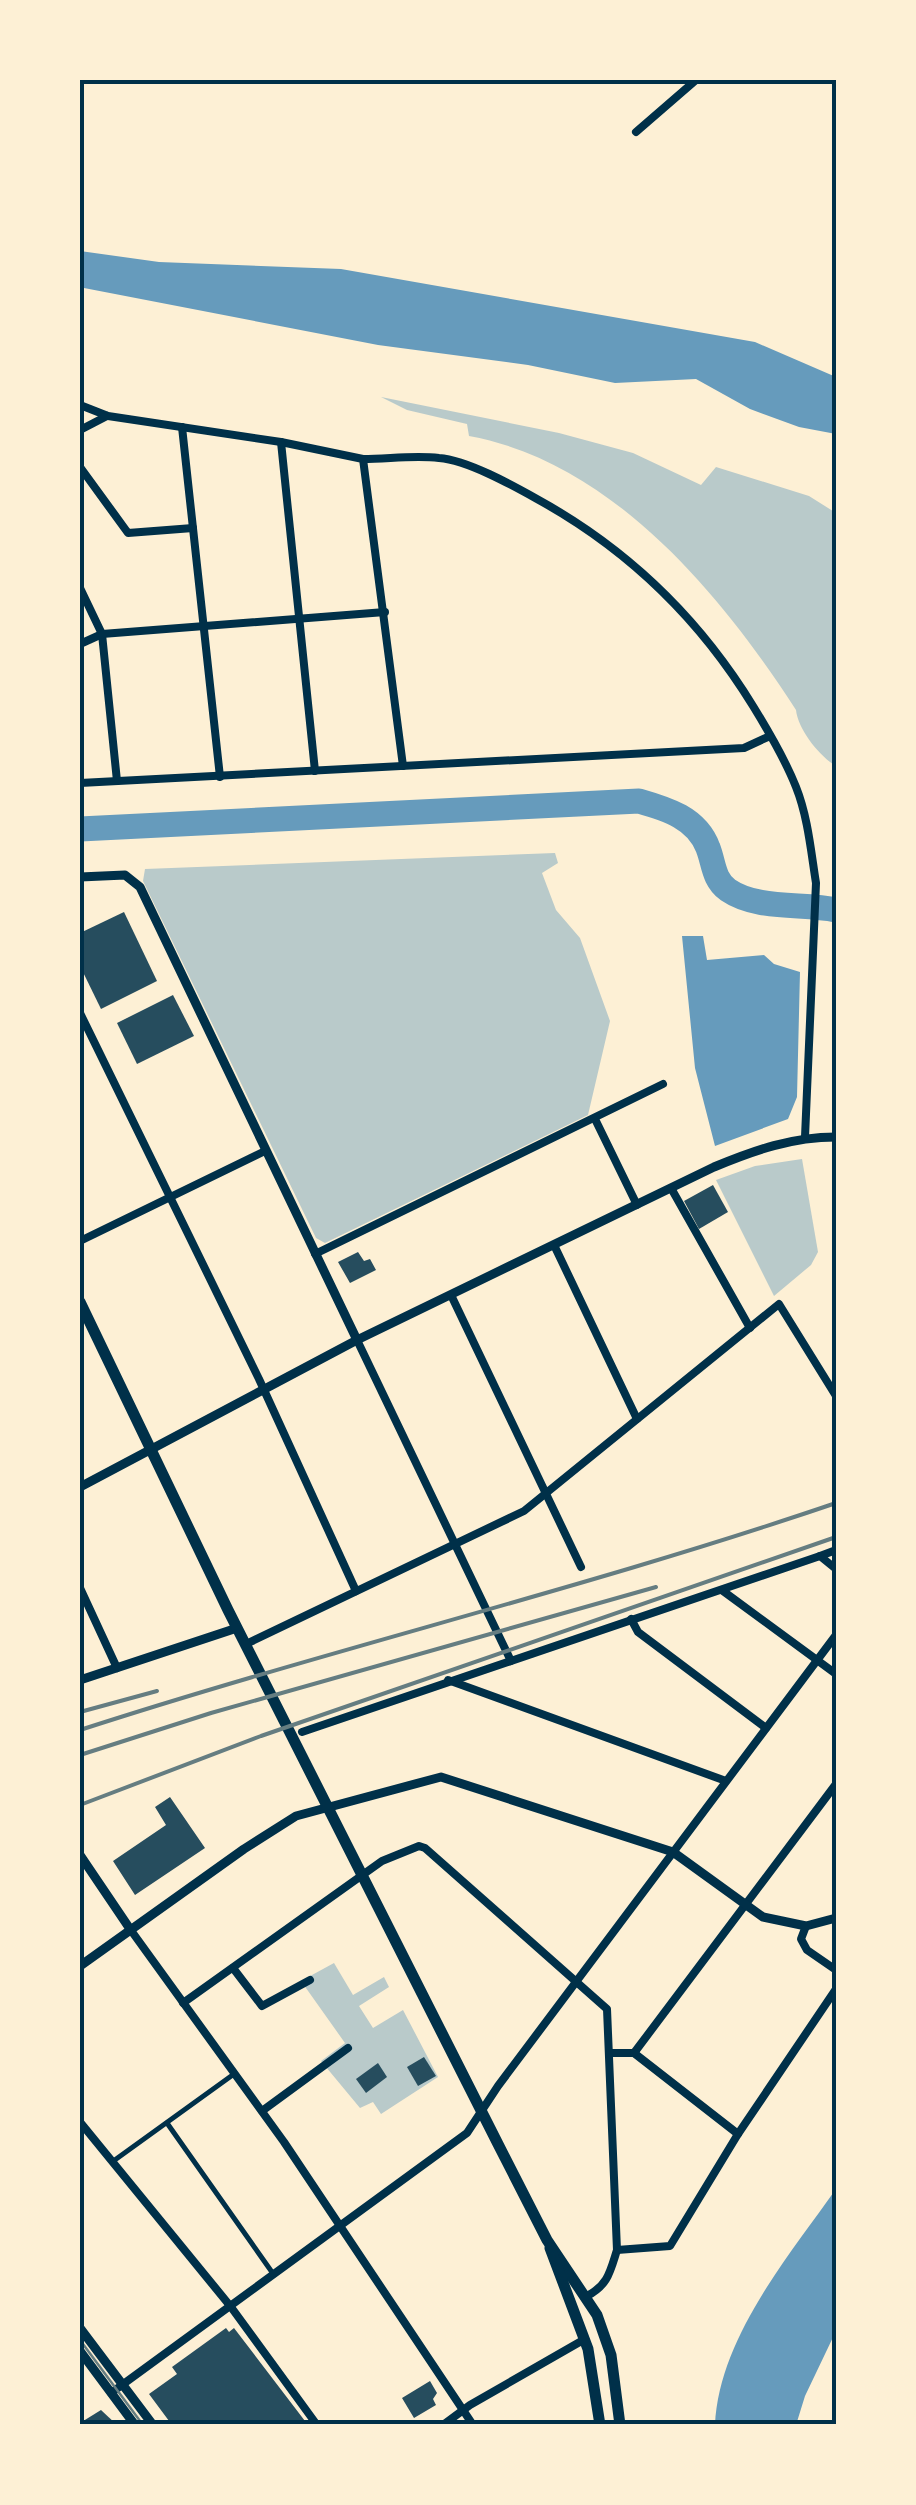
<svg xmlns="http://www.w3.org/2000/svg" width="916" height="2505" font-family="'Crimson Pro',serif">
  <rect width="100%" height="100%" fill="#fdf0d5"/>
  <g fill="#b9caca">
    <path d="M 381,397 L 559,433 L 633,453 L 701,485 L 716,467 L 809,496 L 836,513 L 836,766 C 819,756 798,729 796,710 C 721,594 612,462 469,436 L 467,424 L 407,410 Z"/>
    <path d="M 555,853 L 558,863 L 542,873 L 556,910 L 580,938 L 610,1021 L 588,1115 L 325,1243 L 316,1238 L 143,881 L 145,869 Z"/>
    <path d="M 802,1159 L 818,1252 L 811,1265 L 774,1296 L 716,1180 L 755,1166 Z"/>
    <path d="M 334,1963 L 353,1995 L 384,1977 L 389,1987 L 359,2006 L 373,2028 L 403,2010 L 438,2077 L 381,2114 L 373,2102 L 360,2108 L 321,2061 L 345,2043 L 301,1981 Z"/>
  </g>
  <g fill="#669bbc">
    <path d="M 80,251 L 159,262 L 341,269 L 755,342 L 836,377 L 836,434 L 799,427 L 750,409 L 696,379 L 615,383 L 528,365 L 378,345 L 84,288 L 80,286 Z"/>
    <path d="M 682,936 L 703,936 L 707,960 L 764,955 L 774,964 L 800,972 L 797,1097 L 788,1119 L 715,1146 L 695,1068 Z"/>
    <path d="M 836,2189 L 836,2331 L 805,2396 L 796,2425 L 715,2425 C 719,2338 788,2257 836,2189 Z"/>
  </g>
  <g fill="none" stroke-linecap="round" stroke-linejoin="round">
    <path stroke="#669bbc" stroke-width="25" d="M 80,829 L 639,801 C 667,809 697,818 708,848 C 714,863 713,879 728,890 C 757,910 802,903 836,910"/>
  </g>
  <g fill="#264d5e">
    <path d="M 124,912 L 157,981 L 101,1009 L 80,966 L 80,933 Z"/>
    <path d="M 173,995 L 194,1036 L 137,1064 L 117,1023 Z"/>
    <path d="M 713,1185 L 728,1212 L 699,1229 L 684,1201 Z"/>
    <path d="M 358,1252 L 364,1261 L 370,1259 L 376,1270 L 350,1283 L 338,1262 Z"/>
    <path d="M 170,1797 L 205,1848 L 135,1895 L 113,1861 L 166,1825 L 155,1807 Z"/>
    <path d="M 424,2057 L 436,2076 L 418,2086 L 407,2067 Z"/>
    <path d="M 378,2063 L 387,2077 L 366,2093 L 356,2079 Z"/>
    <path d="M 226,2328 L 229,2332 L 234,2328 L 308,2425 L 172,2425 L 149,2394 L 177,2374 L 172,2367 Z"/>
    <path d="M 430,2381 L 437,2393 L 433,2399 L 436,2405 L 414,2418 L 402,2398 Z"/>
    <path d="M 101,2410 L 117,2425 L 80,2425 L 80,2423 Z"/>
  </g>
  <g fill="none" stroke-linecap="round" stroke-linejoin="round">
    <g stroke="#003049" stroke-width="5">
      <path d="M 167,2123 L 274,2275"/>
      <path d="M 112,2162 L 234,2074"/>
    </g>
    <g stroke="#003049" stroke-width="8">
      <path d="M 636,132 L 696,80"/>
      <path d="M 80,405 L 108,416 L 281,442 L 363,459 L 403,766"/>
      <path d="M 182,427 L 220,777"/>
      <path d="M 80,430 L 107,416"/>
      <path d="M 281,442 L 315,771"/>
      <path d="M 363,459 C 388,459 414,455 439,458 C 467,460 512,485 537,499 C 628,549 699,618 753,706 C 769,732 785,759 796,787 C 808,817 811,852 816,883 L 805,1137"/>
      <path d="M 80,467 L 128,533 L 193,528"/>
      <path d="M 80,588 L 102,634 L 117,781"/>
      <path d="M 80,644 L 102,634 L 385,612"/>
      <path d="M 80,783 L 744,748 L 770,736"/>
      <path d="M 80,1013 L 259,1379 L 356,1591"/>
      <path d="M 595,1119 L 637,1205"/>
      <path d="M 671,1188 L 750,1328"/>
      <path d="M 80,1241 L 265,1151"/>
      <path d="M 554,1245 L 637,1419"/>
      <path d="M 315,1254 L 663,1084"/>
      <path d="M 451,1295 L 581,1567"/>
      <path d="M 357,1340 L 511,1661"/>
      <path d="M 820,1556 L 836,1550"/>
      <path d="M 80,1588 L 117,1668"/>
      <path d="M 723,1591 L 836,1674"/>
      <path d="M 631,1619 L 638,1632 L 766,1728"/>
      <path d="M 246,1644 L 524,1511 L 779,1304 L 836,1396"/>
      <path d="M 448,1680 L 726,1781"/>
      <path d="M 302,1732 L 820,1556 L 836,1569"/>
      <path d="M 806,1926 L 801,1939 L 807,1950 L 836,1970"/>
      <path d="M 130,1929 L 284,2142 L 473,2425"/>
      <path d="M 233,1968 L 262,2006 L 310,1980"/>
      <path d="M 183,2003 L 382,1861 L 419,1846 L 425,1848 L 607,2009 L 617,2250 C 610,2272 608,2285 587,2296"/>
      <path d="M 609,2053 L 634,2053 L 738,2134"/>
      <path d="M 634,2053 L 836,1784"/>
      <path d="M 262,2111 L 348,2048"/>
      <path d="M 80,2122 L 231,2307 L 317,2425"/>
      <path d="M 617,2250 L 670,2246 L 738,2134 L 836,1989"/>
      <path d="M 111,2393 L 467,2133 L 498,2086 L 836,1635"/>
      <path d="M 443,2425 L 470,2405 L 585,2339"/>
    </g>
    <g stroke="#003049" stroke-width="9">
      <path d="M 80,877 L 125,875 L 140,887 L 357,1340"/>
      <path d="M 80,1487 L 357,1340 L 714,1167 C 755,1150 792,1137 836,1137"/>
      <path d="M 80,1680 L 237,1628"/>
      <path d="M 80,1855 L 130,1929"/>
      <path d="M 80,1966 L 244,1849 L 296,1816 L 441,1777 L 673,1852 L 763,1917 L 806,1926 L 836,1918"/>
      <path d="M 80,2328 L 153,2425"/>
      <path d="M 80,2351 L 135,2425"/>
    </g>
    <g stroke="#003049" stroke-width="11">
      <path d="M 80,1302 L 228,1610 L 498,2144 L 547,2240 L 597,2315 L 611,2355 L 620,2425"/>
      <path d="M 550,2248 L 588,2349 L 600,2425"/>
    </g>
    <path stroke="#657d81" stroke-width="2.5" d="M 80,2340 L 143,2425"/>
    <g stroke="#657d81" stroke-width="4">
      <path d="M 80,1712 L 157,1691"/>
      <path d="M 80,1730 C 330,1649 587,1588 836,1503"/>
      <path d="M 80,1755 L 211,1713 L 656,1587"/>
      <path d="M 80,1805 L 261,1736 L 836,1537"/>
    </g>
  </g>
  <rect width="916" height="2505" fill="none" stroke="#fdf0d5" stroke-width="165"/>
  <rect x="82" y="82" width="752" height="2340" fill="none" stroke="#003049" stroke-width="4"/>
</svg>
